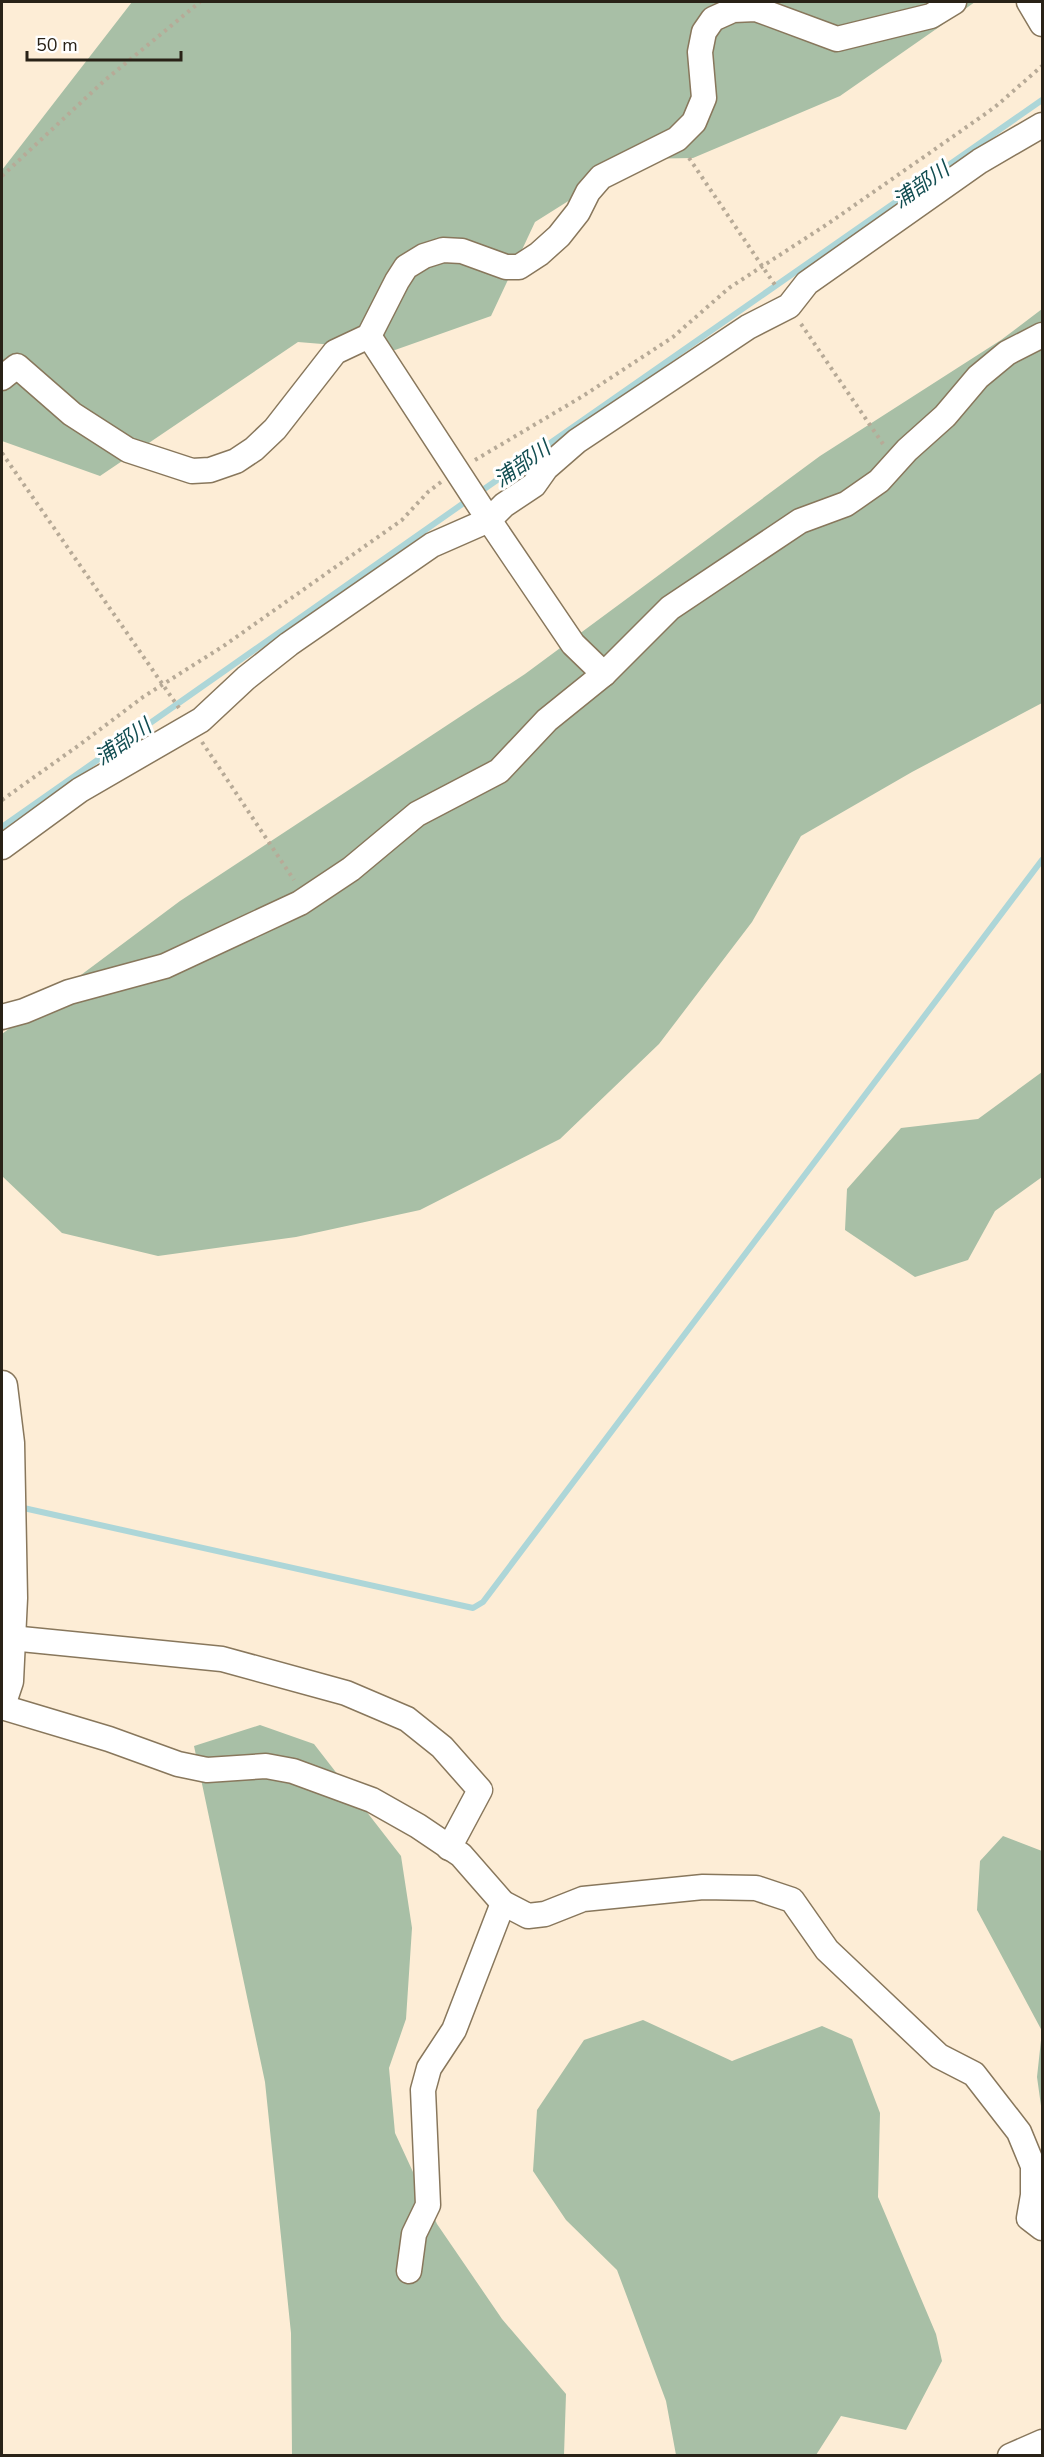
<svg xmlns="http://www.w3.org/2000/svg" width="1044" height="2457" font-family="'Nunito Sans','Noto Sans JP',sans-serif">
  <rect width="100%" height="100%" fill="#fdedd6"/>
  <g fill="#a8bfa6">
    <path d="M 132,2 L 975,2 L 840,96 L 693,158 L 635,159 L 535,222 L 491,316 L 395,350 L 298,342 L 100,476 L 2,441 L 2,170 Z"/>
    <path d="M 1042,309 L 1042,703 L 912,772 L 801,836 L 752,922 L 659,1044 L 560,1139 L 420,1210 L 296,1237 L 158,1256 L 62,1233 L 2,1176 L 2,1034 L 180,901 L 525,674 L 820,456 L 1001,340 Z"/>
    <path d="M 1042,1072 L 1042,1177 L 995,1211 L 968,1260 L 915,1277 L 845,1230 L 847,1189 L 901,1128 L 978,1119 Z"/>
    <path d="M 260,1725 L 314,1744 L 401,1856 L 412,1928 L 406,2019 L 389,2068 L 395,2133 L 437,2224 L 502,2319 L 566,2394 L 564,2455 L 292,2455 L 291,2333 L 265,2082 L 194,1746 Z"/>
    <path d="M 1003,1836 L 1042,1851 L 1042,2113 L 1037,2077 L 1042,2031 L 977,1910 L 980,1861 Z"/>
    <path d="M 643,2020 L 732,2061 L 822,2026 L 852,2039 L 880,2113 L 878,2197 L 936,2334 L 942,2361 L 906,2430 L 841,2416 L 816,2455 L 676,2455 L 666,2401 L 617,2270 L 566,2220 L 533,2171 L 537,2110 L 584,2040 Z"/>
  </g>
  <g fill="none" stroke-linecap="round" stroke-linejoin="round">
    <g stroke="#add6d8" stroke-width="6">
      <path d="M 477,494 L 1042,100"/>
      <path d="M 2,827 L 468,500"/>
      <path d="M 19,1507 L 473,1608 L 483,1602 L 1042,860"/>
    </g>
    <g stroke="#88775c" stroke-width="27">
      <g id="minor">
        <path d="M 1029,2 L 1042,24"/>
        <path d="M 369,336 L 489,520 L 573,644 L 604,674"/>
        <path d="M 2,378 L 17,366 L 72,414 L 128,450 L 192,471 L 210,470 L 236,461 L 254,449 L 275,429 L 335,352 L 369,336 L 397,281 L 406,267 L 424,256 L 443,250 L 462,251 L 506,267 L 519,267 L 539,254 L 559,236 L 578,212 L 588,192 L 601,177 L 677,139 L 694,122 L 704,98 L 700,52 L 704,32 L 713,19 L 733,10 L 756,9 L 837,39 L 931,16 L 954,2"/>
        <path d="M 2,847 L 80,790 L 201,720 L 246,678 L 289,644 L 432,545 L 489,520 L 504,505 L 534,485 L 546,468 L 577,441 L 748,327 L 789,306 L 807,283 L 980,161 L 1042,125"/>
        <path d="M 2,1017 L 24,1011 L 69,992 L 165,966 L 300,903 L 351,869 L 417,814 L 499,771 L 547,720 L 604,674 L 670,608 L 800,521 L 846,504 L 879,481 L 907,450 L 945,416 L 978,377 L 1007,353 L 1042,335"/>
        <path d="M 11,1638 L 222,1659 L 346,1693 L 407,1719 L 442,1747 L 480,1790 L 449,1848"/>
        <path d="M 2,1707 L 109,1739 L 178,1764 L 207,1770 L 266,1766 L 293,1771 L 372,1800 L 418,1826 L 461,1855 L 503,1903 L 528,1916 L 545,1914 L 583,1899 L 703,1887 L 756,1888 L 792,1900 L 827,1950 L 939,2056 L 974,2074 L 1019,2132 L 1033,2166 L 1033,2195 L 1029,2218 L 1042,2228"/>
        <path d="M 409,2271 L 414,2234 L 428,2205 L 423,2090 L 429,2068 L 454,2030 L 503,1903"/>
        <path d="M 1010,2456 L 1042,2442"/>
      </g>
    </g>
    <g stroke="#88775c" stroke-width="33">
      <path id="tertiary" d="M 2,1386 L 9,1443 L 12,1598 L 8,1681 L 2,1699"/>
    </g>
    <g stroke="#b7aa97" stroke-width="4" stroke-dasharray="3 4.5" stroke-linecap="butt">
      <path d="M 689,158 L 777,288"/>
      <path d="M 2,176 L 104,81 L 200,2"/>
      <path d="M 801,324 L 883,444"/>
      <path d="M 2,453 L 179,708"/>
      <path d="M 475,460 L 583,396 L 673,337 L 729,288 L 829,223 L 951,138 L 995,107 L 1042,66"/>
      <path d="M 202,742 L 294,880"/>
      <path d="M 2,800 L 82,743 L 143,697 L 225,645 L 402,520 L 428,492 L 441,482"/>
    </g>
    <use href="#minor" stroke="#fff" stroke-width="24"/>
    <use href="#tertiary" stroke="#fff" stroke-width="30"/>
  </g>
  <g text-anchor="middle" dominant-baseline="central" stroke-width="6" stroke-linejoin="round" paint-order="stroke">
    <g font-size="21" font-style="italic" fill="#134e52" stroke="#fff">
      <text transform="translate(921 185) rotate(-35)">浦部川</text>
      <text transform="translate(522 464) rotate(-35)">浦部川</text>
      <text transform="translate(123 742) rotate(-35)">浦部川</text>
    </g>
  </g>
  <rect width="1044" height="2457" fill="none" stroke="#292217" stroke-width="6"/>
  <path d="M27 51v9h154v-9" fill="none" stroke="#292217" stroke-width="3"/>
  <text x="36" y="51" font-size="18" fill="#292217" stroke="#ffffff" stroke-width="4.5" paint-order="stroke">50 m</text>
</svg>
